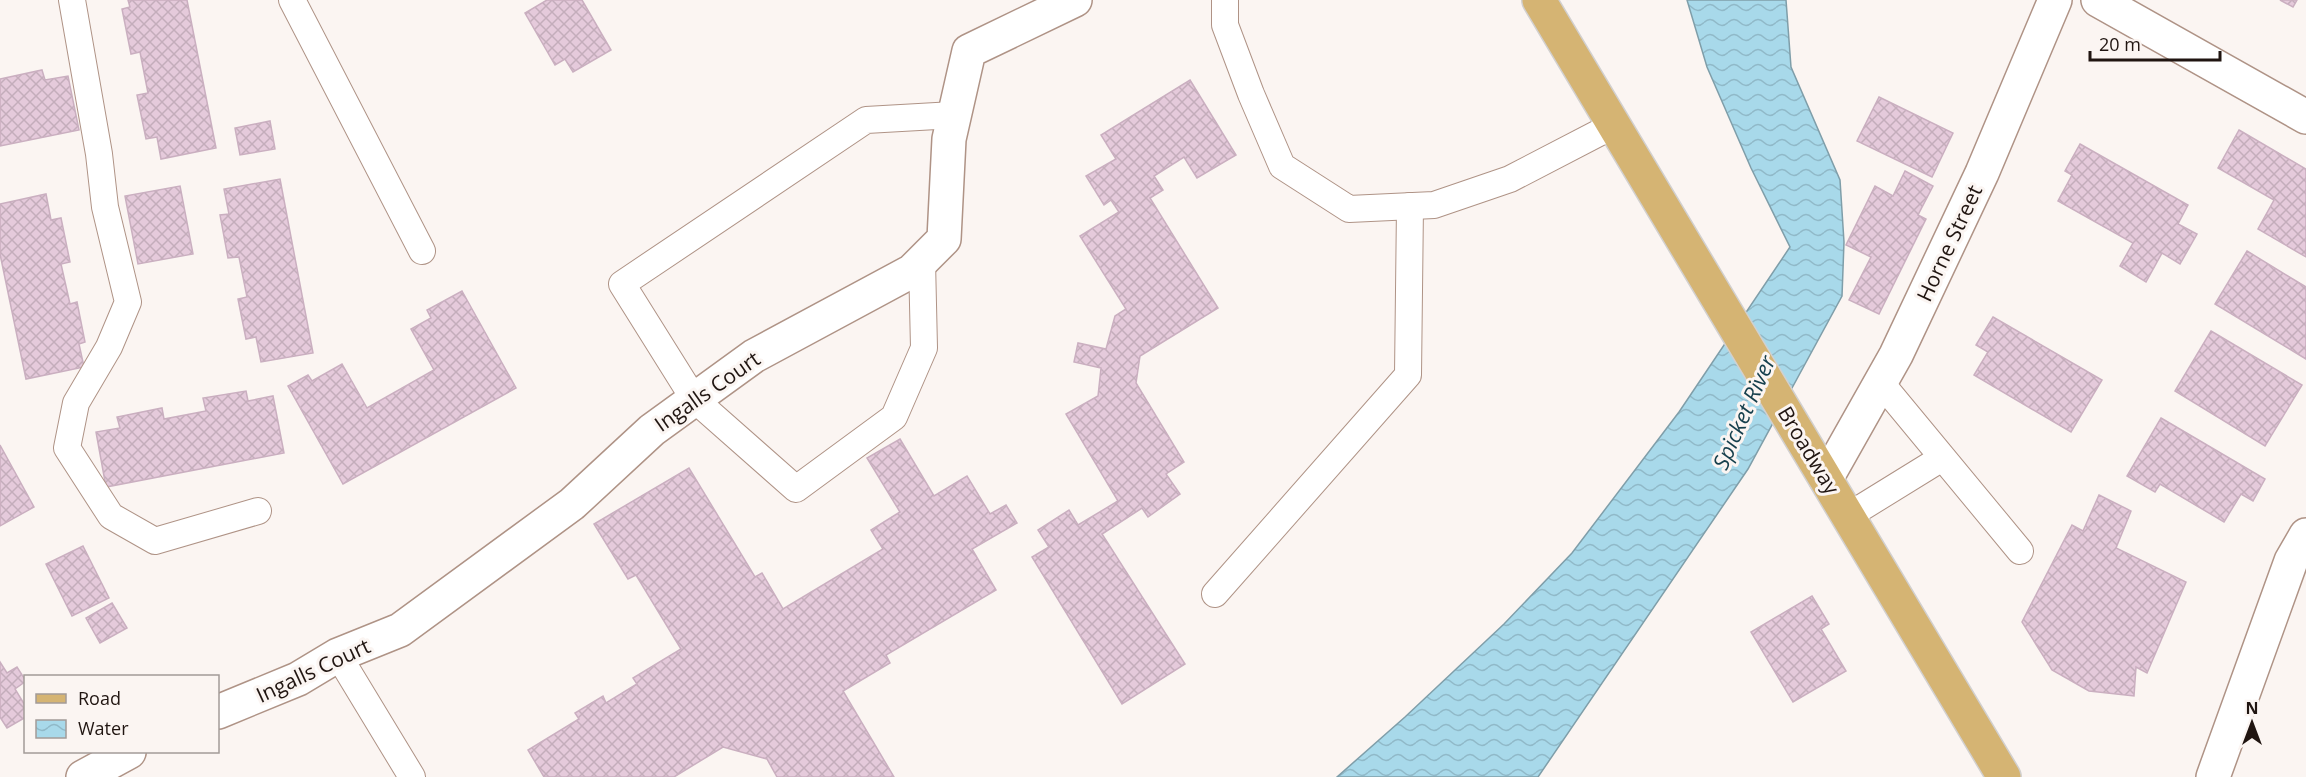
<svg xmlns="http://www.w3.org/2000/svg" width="2306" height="777" font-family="'Open Sans',sans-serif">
  <defs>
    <pattern id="water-waves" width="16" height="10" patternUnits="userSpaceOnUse" patternTransform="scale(1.5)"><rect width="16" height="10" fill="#a8d9ea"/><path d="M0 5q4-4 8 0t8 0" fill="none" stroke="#90b9c8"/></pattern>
    <pattern id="building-cross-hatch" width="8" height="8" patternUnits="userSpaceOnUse" patternTransform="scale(1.5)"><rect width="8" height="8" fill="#e5cadb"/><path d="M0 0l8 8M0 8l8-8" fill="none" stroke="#c4adbb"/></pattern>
  </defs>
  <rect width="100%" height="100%" fill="#fbf5f2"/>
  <path fill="url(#water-waves)" stroke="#7f9ea9" stroke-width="1.5" d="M 1687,0 L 1786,0 L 1791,67 L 1840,180 L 1844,242 L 1842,296 L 1748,469 L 1538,777 L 1337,777 L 1405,717 L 1504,624 L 1572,553 L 1679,412 L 1790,247 L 1751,168 L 1707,67 Z"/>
  <g fill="url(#building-cross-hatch)" stroke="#caafc0" stroke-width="1.5">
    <path d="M 128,0 L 187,0 L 216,148 L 161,159 L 157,137 L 146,139 L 137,95 L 148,93 L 140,52 L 131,54 L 122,9 L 130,7 Z"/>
    <path d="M 547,0 L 582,0 L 611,50 L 573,72 L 565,59 L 555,65 L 525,13 Z"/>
    <path d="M 2280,0 L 2297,0 L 2293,7 Z"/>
    <path d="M 42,70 L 45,80 L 68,76 L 79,130 L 0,146 L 0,79 Z"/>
    <path d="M 1190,80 L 1236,155 L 1197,178 L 1184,157 L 1154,176 L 1163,190 L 1150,198 L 1218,308 L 1140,356 L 1136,383 L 1184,462 L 1166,474 L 1180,494 L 1148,517 L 1142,508 L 1102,534 L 1185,664 L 1122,704 L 1032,557 L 1049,547 L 1038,530 L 1069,510 L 1078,525 L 1118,501 L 1066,414 L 1098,396 L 1101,368 L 1074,362 L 1078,343 L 1106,349 L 1115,316 L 1126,309 L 1080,236 L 1119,212 L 1111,200 L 1104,205 L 1086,176 L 1116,159 L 1101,135 Z"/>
    <path d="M 1879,97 L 1953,133 L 1932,177 L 1857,141 Z"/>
    <path d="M 270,121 L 275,149 L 240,155 L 235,128 Z"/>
    <path d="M 2239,130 L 2306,169 L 2306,257 L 2258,229 L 2274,200 L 2218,168 Z"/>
    <path d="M 2080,144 L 2188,205 L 2178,224 L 2197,234 L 2180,264 L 2162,253 L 2146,282 L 2120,266 L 2133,243 L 2058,201 L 2072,175 L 2065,171 Z"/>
    <path d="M 1905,171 L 1933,186 L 1918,215 L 1926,219 L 1879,314 L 1849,300 L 1871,257 L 1846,245 L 1875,186 L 1893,196 Z"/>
    <path d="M 280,179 L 313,353 L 261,362 L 256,337 L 246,339 L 238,299 L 247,297 L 239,257 L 228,258 L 220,215 L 229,214 L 224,189 Z"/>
    <path d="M 180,186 L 193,254 L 138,264 L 125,196 Z"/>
    <path d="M 46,194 L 51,220 L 61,218 L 70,262 L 61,264 L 70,304 L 77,302 L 85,342 L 79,344 L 84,367 L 26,379 L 0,254 L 0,204 Z"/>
    <path d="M 2247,251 L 2306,287 L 2306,359 L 2215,304 Z"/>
    <path d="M 462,291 L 516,388 L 343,484 L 288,386 L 308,375 L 312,381 L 342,364 L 367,408 L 434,370 L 411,329 L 431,318 L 427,310 Z"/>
    <path d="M 1993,317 L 2102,380 L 2071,432 L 1974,375 L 1988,352 L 1976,345 Z"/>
    <path d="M 2211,331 L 2302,385 L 2265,446 L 2175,391 Z"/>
    <path d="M 246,391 L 248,401 L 273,396 L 284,453 L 106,487 L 96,432 L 120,428 L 117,417 L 162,408 L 164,419 L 206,411 L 203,398 Z"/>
    <path d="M 2161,418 L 2265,479 L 2253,501 L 2241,494 L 2224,522 L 2160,484 L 2155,492 L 2127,476 Z"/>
    <path d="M 900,439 L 934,496 L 967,476 L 990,514 L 1006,505 L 1017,523 L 972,549 L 996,590 L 886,655 L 890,663 L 843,691 L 894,777 L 777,777 L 767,759 L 723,747 L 674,777 L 544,777 L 528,750 L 579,719 L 575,713 L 603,696 L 606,703 L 637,684 L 633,678 L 681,649 L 636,575 L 628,579 L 594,524 L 689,468 L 755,577 L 762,573 L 783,609 L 883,549 L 871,530 L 900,512 L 867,458 Z"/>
    <path d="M 0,445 L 34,507 L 0,526 Z"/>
    <path d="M 2099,495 L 2131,511 L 2116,548 L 2186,582 L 2147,673 L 2136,667 L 2134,696 L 2089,691 L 2052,670 L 2022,622 L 2072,525 L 2083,531 Z"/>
    <path d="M 83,546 L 109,598 L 72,616 L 46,564 Z"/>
    <path d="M 1812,596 L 1829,624 L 1821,629 L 1846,671 L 1793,702 L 1751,632 Z"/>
    <path d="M 112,603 L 127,628 L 100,643 L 86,618 Z"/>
    <path d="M 0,662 L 7,673 L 17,667 L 26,681 L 15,689 L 26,707 L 26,717 L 7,728 L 0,717 Z"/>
  </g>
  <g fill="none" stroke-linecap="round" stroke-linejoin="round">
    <g stroke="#af9386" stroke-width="28">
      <g id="lane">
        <path d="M 72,0 L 99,154 L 105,207 L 128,302 L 109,347 L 76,403 L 67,448 L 111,516 L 155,541 L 258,511"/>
        <path d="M 292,0 L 422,251"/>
        <path d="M 1225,0 L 1225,25 L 1251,94 L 1282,166 L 1349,209 L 1434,205 L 1510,179 L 1614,125"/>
        <path d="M 922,261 L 924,348 L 894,417 L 796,489 L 694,399 L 622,284 L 866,120 L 954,115"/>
        <path d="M 1881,383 L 2020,551"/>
        <path d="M 1848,516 L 1942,458"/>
        <path d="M 1215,594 L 1408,375 L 1410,206"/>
        <path d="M 338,655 L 412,777"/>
      </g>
    </g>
    <g stroke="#af9386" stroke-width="36">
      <g id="street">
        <path d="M 2098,0 L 2306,117"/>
        <path d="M 1826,479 L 1896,355 L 1982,173 L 2055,0"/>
        <path d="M 218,712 L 298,679 L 338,655 L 400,630 L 572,504 L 652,430 L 754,356 L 912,271 L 944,239 L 949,139 L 969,51 L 1075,0"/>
        <path d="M 83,777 L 129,752"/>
      </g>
    </g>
    <g stroke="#af9386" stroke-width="36">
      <path id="secondary" d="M 2213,777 L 2291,561 L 2306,535"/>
    </g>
    <g stroke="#d2d0cf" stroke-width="36">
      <path id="primary" d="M 1539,0 C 1694,259 1849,518 2004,777"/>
    </g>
    <use href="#lane" stroke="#fff" stroke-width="26"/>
    <use href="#street" stroke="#fff" stroke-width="33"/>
    <use href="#secondary" stroke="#fff" stroke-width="33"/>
    <use href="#primary" stroke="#d5b473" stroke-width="33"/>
  </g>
  <g text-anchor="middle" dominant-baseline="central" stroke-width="6" stroke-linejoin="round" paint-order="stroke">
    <g font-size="21" fill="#201511" stroke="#fbf5f2">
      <text transform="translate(1949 243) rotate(-65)">Horne Street</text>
      <text transform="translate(707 391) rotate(-35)">Ingalls Court</text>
      <text transform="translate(1809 450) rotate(59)">Broadway</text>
      <text transform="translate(313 670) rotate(-25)">Ingalls Court</text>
    </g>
    <g font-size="22" font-style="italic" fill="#153f4c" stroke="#fbf5f2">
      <text transform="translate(1743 412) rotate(-66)">Spicket River</text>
    </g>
  </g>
  <rect x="24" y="675" width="195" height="78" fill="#fbf5f2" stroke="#a39b98" stroke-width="1.5"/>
  <rect x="36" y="694" width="30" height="9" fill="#d5b473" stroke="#a39b98" stroke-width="1.5"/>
  <text x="78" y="705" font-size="18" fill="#201511">Road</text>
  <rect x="36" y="720" width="30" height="18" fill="url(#water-waves)" stroke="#a39b98" stroke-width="1.5"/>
  <text x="78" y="735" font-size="18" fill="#201511">Water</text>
  <g transform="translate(2252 723)" stroke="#fbf5f2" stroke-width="4.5" paint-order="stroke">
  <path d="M0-4.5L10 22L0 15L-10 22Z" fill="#201511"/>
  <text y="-9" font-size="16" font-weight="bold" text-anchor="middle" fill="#201511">N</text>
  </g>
  <path d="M2090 51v9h130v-9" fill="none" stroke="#201511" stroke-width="3"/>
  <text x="2099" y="51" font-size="18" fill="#201511" stroke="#fbf5f2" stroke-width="4.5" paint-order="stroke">20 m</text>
</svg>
